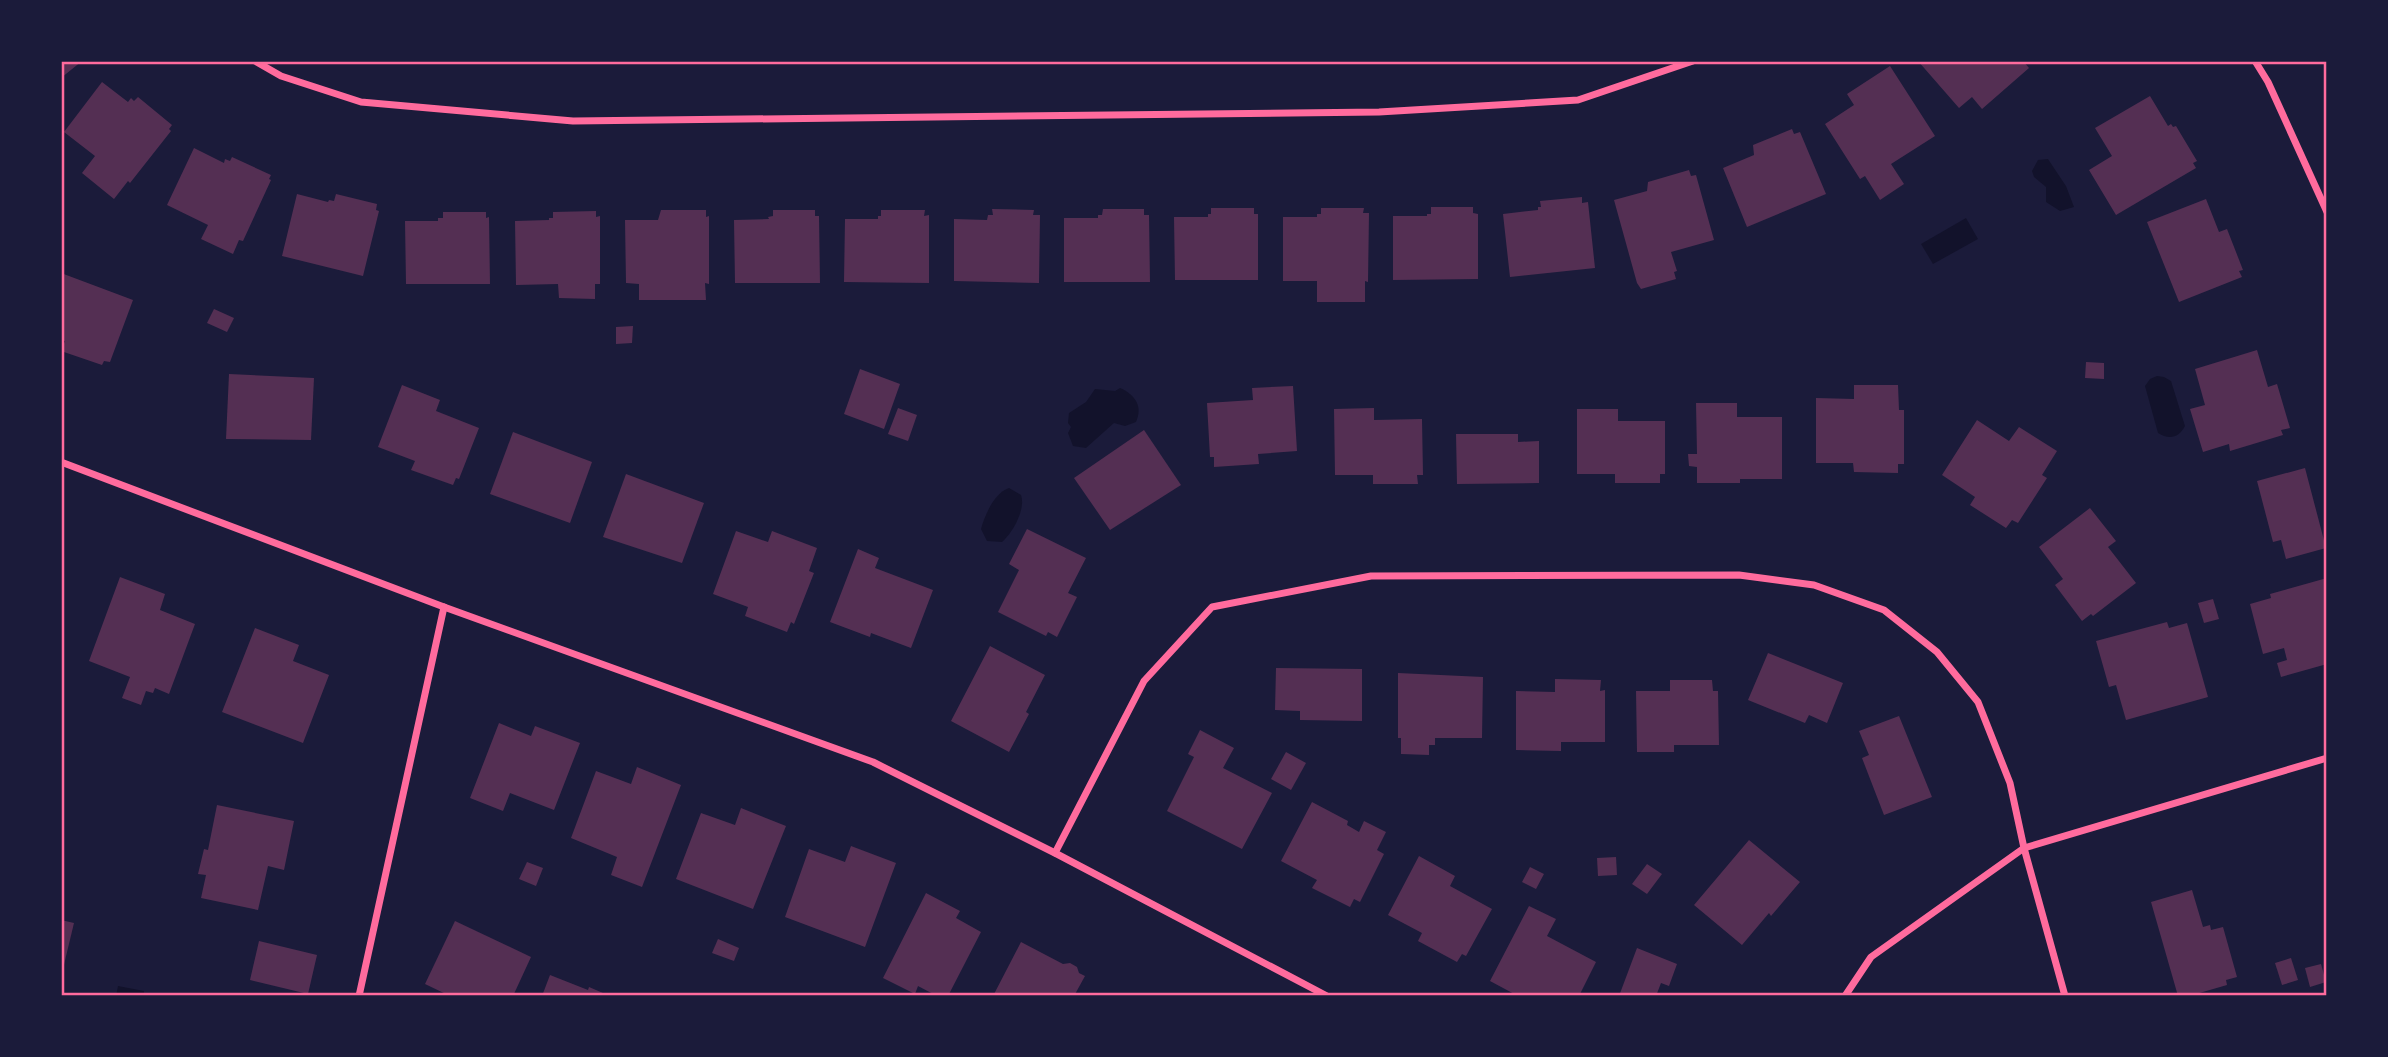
<svg xmlns="http://www.w3.org/2000/svg" width="2388" height="1057" font-family="'Roboto Condensed',sans-serif">
  <rect width="100%" height="100%" fill="#1b1b3a"/>
  <g fill="#12122b">
    <path d="M 2048,159 L 2066,186 L 2074,207 L 2060,211 L 2046,202 L 2046,187 L 2034,177 L 2032,171 L 2038,160 Z"/>
    <path d="M 1966,218 L 1978,239 L 1933,264 L 1921,244 Z"/>
    <path d="M 2157,376 L 2164,377 L 2171,381 L 2185,426 C 2179,438 2169,440 2158,433 L 2145,386 L 2150,379 Z"/>
    <path d="M 1120,388 C 1136,395 1143,407 1136,422 L 1125,426 L 1114,423 L 1086,448 L 1073,446 L 1068,433 L 1071,427 L 1068,423 L 1069,413 L 1086,402 L 1095,389 L 1115,391 Z"/>
    <path d="M 1009,488 L 1021,495 C 1026,509 1013,532 1002,542 L 987,541 L 981,529 C 985,515 994,493 1009,488 Z"/>
    <path d="M 118,986 L 144,991 L 144,996 L 116,996 Z"/>
  </g>
  <g fill="#542f53">
    <path d="M 61,61 L 82,61 L 61,78 Z"/>
    <path d="M 1918,61 L 2023,61 L 2029,68 L 1982,109 L 1972,97 L 1959,108 Z"/>
    <path d="M 1890,66 L 1935,136 L 1891,164 L 1904,184 L 1880,200 L 1865,176 L 1860,179 L 1825,124 L 1854,105 L 1847,94 Z"/>
    <path d="M 102,82 L 128,102 L 131,98 L 134,101 L 138,97 L 172,125 L 169,129 L 171,131 L 130,183 L 128,181 L 114,199 L 82,173 L 95,156 L 64,132 Z"/>
    <path d="M 2150,96 L 2168,126 L 2171,124 L 2173,127 L 2176,126 L 2197,161 L 2193,163 L 2196,168 L 2116,215 L 2089,170 L 2112,156 L 2095,128 Z"/>
    <path d="M 1792,129 L 1794,134 L 1800,132 L 1826,194 L 1747,227 L 1723,168 L 1754,155 L 1753,145 Z"/>
    <path d="M 194,148 L 224,163 L 225,159 L 230,161 L 232,157 L 271,175 L 269,179 L 271,180 L 243,241 L 239,240 L 233,254 L 201,239 L 208,225 L 167,205 Z"/>
    <path d="M 1689,170 L 1691,176 L 1696,175 L 1714,240 L 1671,252 L 1677,271 L 1674,272 L 1676,279 L 1641,289 L 1637,283 L 1614,200 L 1647,191 L 1648,182 Z"/>
    <path d="M 297,194 L 328,202 L 329,200 L 334,201 L 336,194 L 377,204 L 376,210 L 379,211 L 363,276 L 282,256 Z"/>
    <path d="M 1582,197 L 1582,203 L 1588,202 L 1595,268 L 1510,277 L 1503,214 L 1538,210 L 1538,207 L 1541,207 L 1540,201 Z"/>
    <path d="M 2206,199 L 2219,232 L 2227,229 L 2243,270 L 2239,271 L 2242,277 L 2179,302 L 2147,222 Z"/>
    <path d="M 1431,207 L 1473,207 L 1473,213 L 1478,214 L 1478,279 L 1393,280 L 1393,216 L 1427,216 L 1427,214 L 1431,214 Z"/>
    <path d="M 1211,208 L 1254,208 L 1254,214 L 1258,214 L 1258,280 L 1175,280 L 1174,217 L 1208,217 L 1208,214 L 1211,214 Z"/>
    <path d="M 1321,208 L 1364,208 L 1363,213 L 1369,213 L 1368,282 L 1365,281 L 1365,302 L 1317,302 L 1317,281 L 1283,281 L 1283,217 L 1317,217 L 1317,214 L 1321,214 Z"/>
    <path d="M 992,209 L 1034,210 L 1033,215 L 1040,215 L 1039,283 L 954,281 L 954,219 L 987,220 L 988,215 L 993,215 Z"/>
    <path d="M 1103,209 L 1144,209 L 1144,215 L 1149,215 L 1150,282 L 1064,282 L 1064,218 L 1098,218 L 1098,215 L 1102,215 Z"/>
    <path d="M 661,210 L 706,210 L 706,217 L 709,216 L 709,284 L 705,283 L 706,300 L 639,300 L 639,284 L 626,283 L 625,220 L 658,220 Z"/>
    <path d="M 773,210 L 815,210 L 815,216 L 819,216 L 820,283 L 735,283 L 734,220 L 769,219 L 768,217 L 773,216 Z"/>
    <path d="M 881,210 L 925,210 L 924,216 L 929,215 L 929,283 L 844,282 L 845,219 L 878,219 L 878,216 L 881,216 Z"/>
    <path d="M 596,211 L 596,217 L 600,216 L 600,284 L 595,284 L 595,299 L 559,298 L 558,284 L 516,285 L 515,221 L 549,220 L 549,218 L 553,218 L 553,212 Z"/>
    <path d="M 443,212 L 486,212 L 486,218 L 489,217 L 490,284 L 406,284 L 405,221 L 438,221 L 438,218 L 443,218 Z"/>
    <path d="M 61,273 L 133,300 L 110,362 L 104,361 L 102,365 L 61,351 L 65,341 L 61,340 Z"/>
    <path d="M 214,309 L 234,318 L 227,332 L 207,323 Z"/>
    <path d="M 633,326 L 632,343 L 616,344 L 616,327 Z"/>
    <path d="M 2257,350 L 2268,387 L 2277,384 L 2290,428 L 2281,430 L 2283,435 L 2230,451 L 2229,444 L 2203,452 L 2190,409 L 2205,405 L 2195,369 Z"/>
    <path d="M 2086,362 L 2104,363 L 2104,379 L 2085,378 Z"/>
    <path d="M 860,369 L 900,384 L 884,429 L 844,414 Z"/>
    <path d="M 229,374 L 314,378 L 311,440 L 226,439 Z"/>
    <path d="M 402,385 L 440,400 L 436,411 L 479,428 L 459,479 L 456,478 L 453,485 L 411,470 L 415,461 L 378,447 Z"/>
    <path d="M 1854,385 L 1898,385 L 1899,410 L 1904,410 L 1904,464 L 1898,464 L 1898,473 L 1854,472 L 1853,463 L 1816,463 L 1816,398 L 1854,399 Z"/>
    <path d="M 1293,386 L 1297,451 L 1258,454 L 1259,464 L 1214,467 L 1214,457 L 1210,457 L 1207,403 L 1253,400 L 1252,388 Z"/>
    <path d="M 1696,403 L 1737,403 L 1737,417 L 1782,417 L 1782,479 L 1740,479 L 1740,483 L 1697,483 L 1697,467 L 1689,466 L 1688,454 L 1697,454 Z"/>
    <path d="M 898,408 L 917,415 L 908,441 L 888,434 Z"/>
    <path d="M 1374,408 L 1374,420 L 1422,419 L 1423,475 L 1417,475 L 1418,484 L 1373,484 L 1373,475 L 1335,475 L 1334,409 Z"/>
    <path d="M 1577,409 L 1618,409 L 1618,421 L 1665,421 L 1665,474 L 1660,474 L 1660,483 L 1615,483 L 1615,474 L 1577,474 Z"/>
    <path d="M 1977,420 L 2009,441 L 2019,427 L 2057,451 L 2042,475 L 2047,478 L 2018,523 L 2012,520 L 2006,528 L 1970,505 L 1975,497 L 1942,475 Z"/>
    <path d="M 1144,430 L 1181,485 L 1110,530 L 1074,478 Z"/>
    <path d="M 513,432 L 592,462 L 570,523 L 490,494 Z"/>
    <path d="M 1456,434 L 1518,434 L 1518,442 L 1539,441 L 1539,483 L 1457,484 Z"/>
    <path d="M 2305,468 L 2326,548 L 2286,559 L 2281,540 L 2273,542 L 2257,481 Z"/>
    <path d="M 626,474 L 704,503 L 682,563 L 603,537 Z"/>
    <path d="M 2090,508 L 2116,541 L 2108,547 L 2136,583 L 2093,616 L 2091,614 L 2082,621 L 2055,585 L 2063,579 L 2039,547 Z"/>
    <path d="M 1027,529 L 1086,558 L 1068,593 L 1077,597 L 1057,637 L 1048,632 L 1046,636 L 998,612 L 1019,570 L 1009,564 Z"/>
    <path d="M 736,531 L 768,542 L 772,531 L 817,548 L 809,571 L 814,573 L 794,624 L 791,622 L 787,632 L 745,616 L 748,607 L 713,594 Z"/>
    <path d="M 858,549 L 879,558 L 875,568 L 933,590 L 911,648 L 871,633 L 870,637 L 830,622 Z"/>
    <path d="M 120,577 L 165,594 L 160,610 L 195,624 L 169,694 L 155,688 L 153,693 L 146,691 L 141,705 L 122,698 L 130,677 L 89,661 Z"/>
    <path d="M 2327,578 L 2327,664 L 2281,677 L 2277,663 L 2287,660 L 2284,648 L 2263,654 L 2250,604 L 2271,598 L 2270,594 Z"/>
    <path d="M 2213,599 L 2219,619 L 2204,623 L 2198,603 Z"/>
    <path d="M 2167,622 L 2169,628 L 2187,623 L 2208,697 L 2126,720 L 2116,685 L 2109,687 L 2096,641 Z"/>
    <path d="M 255,628 L 299,645 L 293,661 L 329,675 L 303,743 L 222,712 Z"/>
    <path d="M 990,646 L 1045,675 L 1026,712 L 1029,714 L 1009,752 L 951,721 Z"/>
    <path d="M 1768,653 L 1843,683 L 1827,723 L 1809,715 L 1805,723 L 1748,700 Z"/>
    <path d="M 1276,668 L 1362,669 L 1362,721 L 1300,720 L 1300,711 L 1275,710 Z"/>
    <path d="M 1398,673 L 1483,677 L 1482,738 L 1435,738 L 1435,745 L 1429,745 L 1429,755 L 1401,754 L 1401,738 L 1398,738 Z"/>
    <path d="M 1555,679 L 1601,680 L 1600,691 L 1605,690 L 1605,742 L 1561,742 L 1561,751 L 1516,750 L 1516,691 L 1555,692 Z"/>
    <path d="M 1670,680 L 1712,680 L 1713,691 L 1718,691 L 1719,745 L 1674,745 L 1674,752 L 1637,752 L 1636,691 L 1670,691 Z"/>
    <path d="M 1899,716 L 1932,797 L 1884,815 L 1862,758 L 1869,755 L 1859,731 Z"/>
    <path d="M 499,723 L 531,736 L 535,726 L 580,743 L 554,810 L 510,793 L 503,811 L 470,798 Z"/>
    <path d="M 1200,730 L 1234,748 L 1223,768 L 1272,793 L 1242,849 L 1167,811 L 1194,757 L 1188,754 Z"/>
    <path d="M 1286,752 L 1306,763 L 1291,790 L 1271,779 Z"/>
    <path d="M 637,767 L 681,785 L 642,887 L 611,875 L 617,857 L 571,838 L 596,771 L 631,784 Z"/>
    <path d="M 1312,802 L 1348,821 L 1347,825 L 1359,832 L 1364,821 L 1386,832 L 1377,850 L 1384,854 L 1360,902 L 1354,899 L 1350,907 L 1312,888 L 1317,880 L 1281,861 Z"/>
    <path d="M 217,805 L 294,821 L 284,870 L 268,866 L 258,910 L 201,898 L 206,875 L 198,874 L 204,849 L 208,850 Z"/>
    <path d="M 741,808 L 786,826 L 753,909 L 676,879 L 701,813 L 735,825 Z"/>
    <path d="M 1749,840 L 1800,882 L 1771,916 L 1769,913 L 1742,945 L 1694,905 Z"/>
    <path d="M 851,846 L 896,863 L 865,947 L 785,917 L 809,849 L 845,862 Z"/>
    <path d="M 1419,856 L 1455,876 L 1450,886 L 1492,909 L 1466,956 L 1462,954 L 1457,962 L 1418,941 L 1422,933 L 1388,915 Z"/>
    <path d="M 1616,857 L 1617,875 L 1598,876 L 1597,858 Z"/>
    <path d="M 527,862 L 543,868 L 536,886 L 519,879 Z"/>
    <path d="M 1647,864 L 1662,874 L 1647,894 L 1632,884 Z"/>
    <path d="M 1530,867 L 1544,874 L 1536,889 L 1522,882 Z"/>
    <path d="M 2192,890 L 2203,927 L 2210,925 L 2211,930 L 2223,927 L 2237,977 L 2226,980 L 2227,985 L 2189,996 L 2178,996 L 2151,902 Z"/>
    <path d="M 926,893 L 960,911 L 956,918 L 981,932 L 948,996 L 937,996 L 918,986 L 915,994 L 883,978 Z"/>
    <path d="M 1529,906 L 1556,919 L 1547,936 L 1596,962 L 1579,996 L 1518,996 L 1490,981 Z"/>
    <path d="M 61,920 L 74,923 L 62,973 L 61,972 Z"/>
    <path d="M 455,921 L 531,957 L 513,996 L 450,996 L 425,984 Z"/>
    <path d="M 718,939 L 739,948 L 734,961 L 712,953 Z"/>
    <path d="M 259,941 L 317,955 L 308,994 L 250,980 Z"/>
    <path d="M 1021,942 L 1063,964 L 1070,963 L 1077,967 L 1079,973 L 1085,976 L 1074,996 L 993,996 Z"/>
    <path d="M 1637,948 L 1677,964 L 1669,986 L 1661,983 L 1656,996 L 1619,996 Z"/>
    <path d="M 2291,958 L 2298,980 L 2282,985 L 2275,963 Z"/>
    <path d="M 2321,964 L 2326,982 L 2310,987 L 2305,968 Z"/>
    <path d="M 550,975 L 588,990 L 589,987 L 610,996 L 542,996 Z"/>
  </g>
  <g fill="none" stroke-linecap="round" stroke-linejoin="round">
    <g stroke="#ff6b9d" stroke-width="7">
      <path d="M 255,61 L 281,76 L 361,102 L 573,121 L 1379,112 L 1578,100 L 1693,61"/>
      <path d="M 2255,61 L 2268,82 L 2327,212"/>
      <path d="M 61,462 L 444,607 L 873,762 L 1055,853 L 1327,996"/>
      <path d="M 1055,853 L 1144,681 L 1212,607 L 1371,576 L 1739,575 L 1814,585 L 1884,610 L 1937,652 L 1978,702 L 2010,783 L 2024,848 L 2065,996"/>
      <path d="M 359,996 L 444,607"/>
      <path d="M 1845,996 L 1871,957 L 2024,848 L 2327,758"/>
    </g>
  </g>
  <rect width="2388" height="1057" fill="none" stroke="#1b1b3a" stroke-width="126"/>
  <rect x="63" y="63" width="2262" height="931" fill="none" stroke="#ff6b9d" stroke-width="2.5"/>
</svg>
